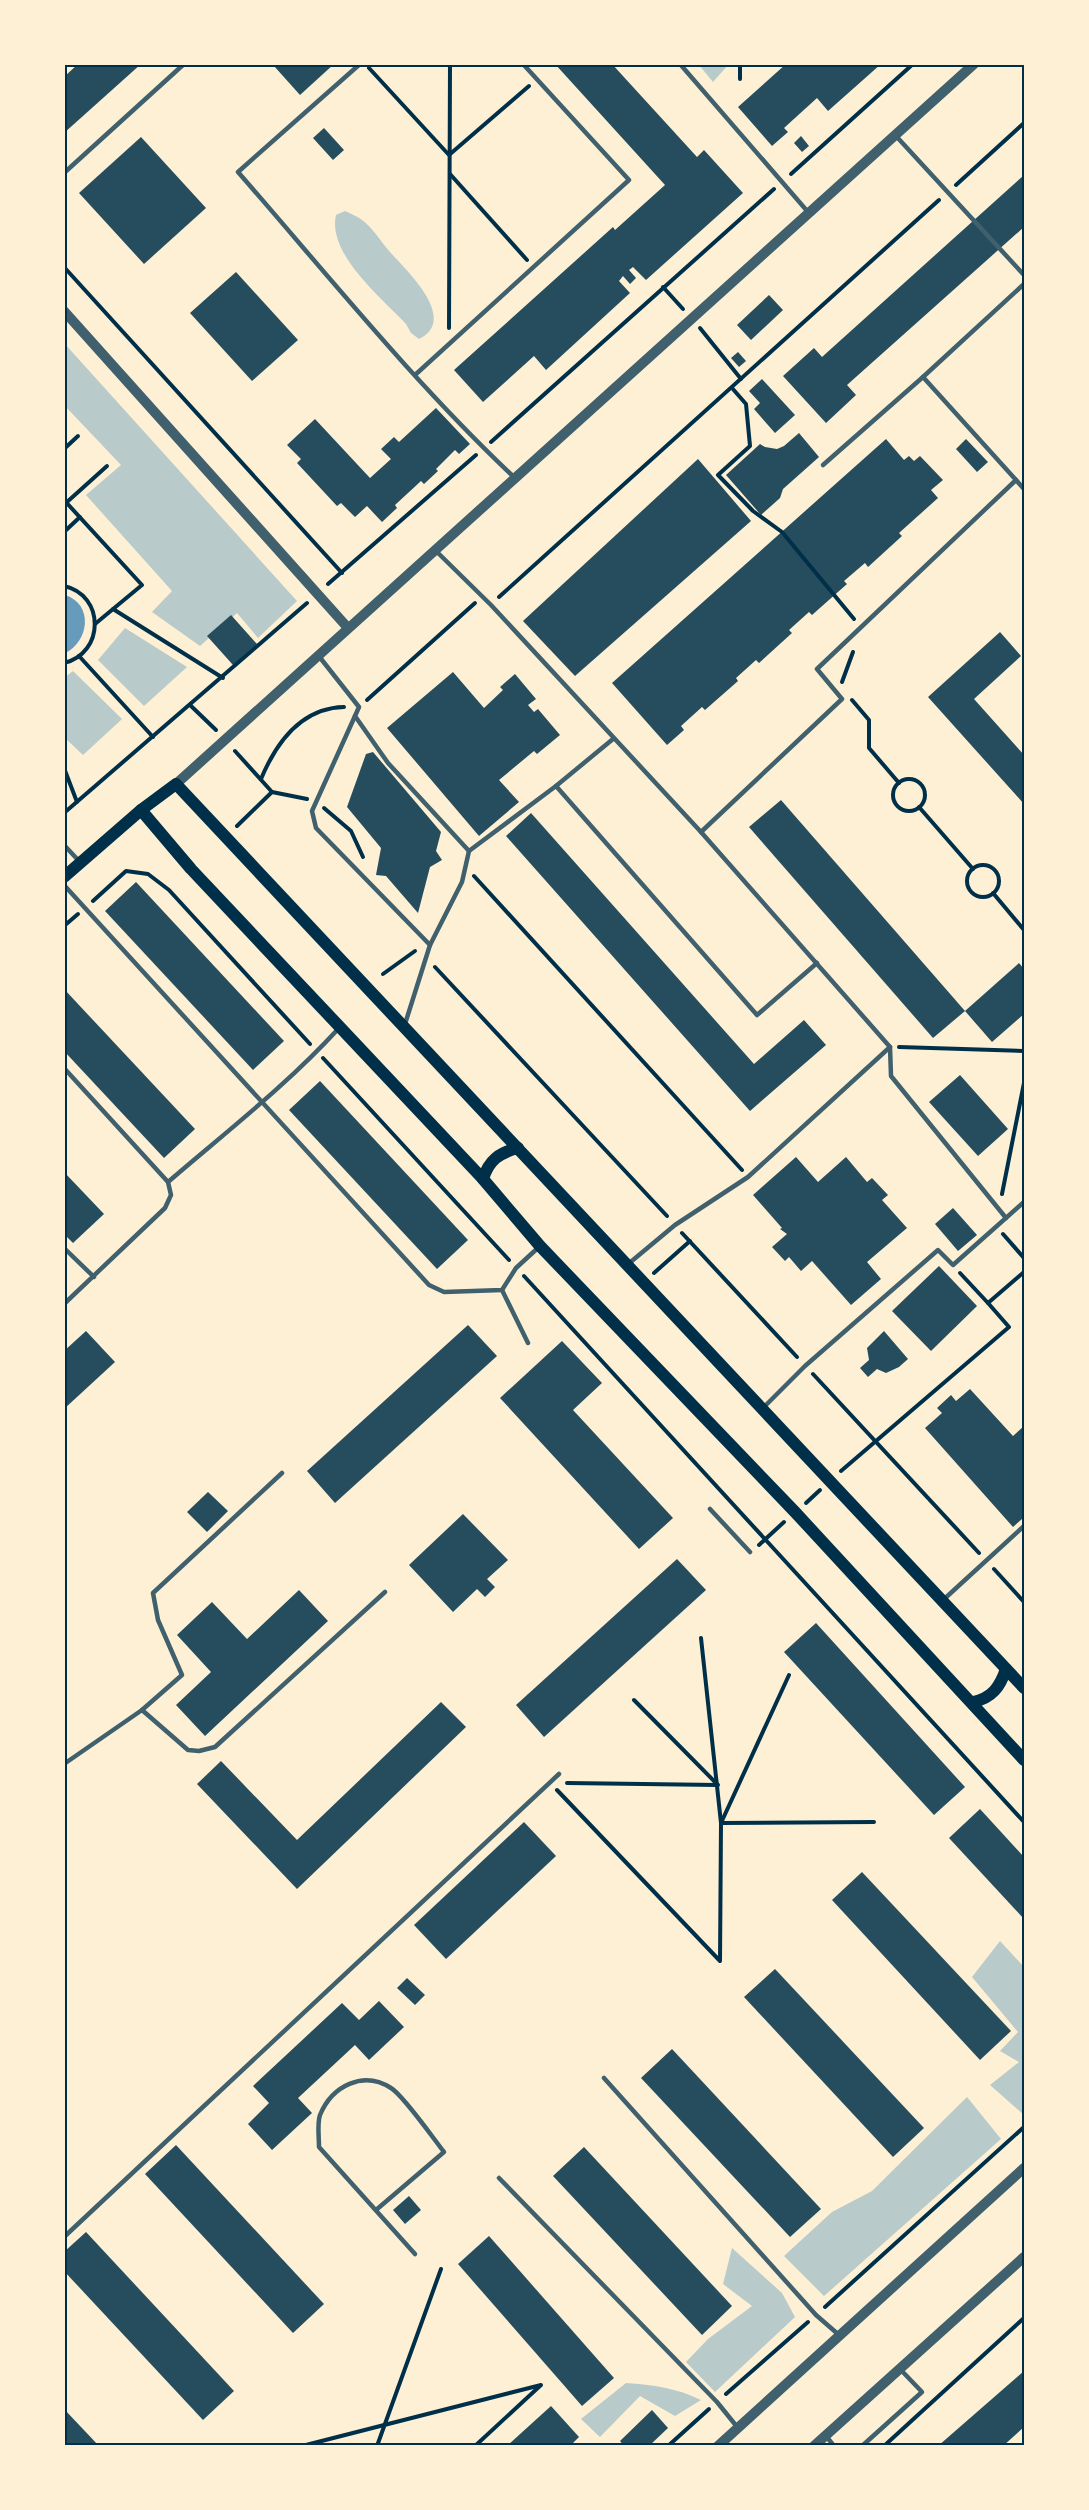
<svg xmlns="http://www.w3.org/2000/svg" width="1089" height="2510" font-family="Rubik,sans-serif">
  <rect width="100%" height="100%" fill="#fdf0d5"/>
  <g fill="#b9caca">
    <path d="M 699,65 L 728,65 L 713,82 Z"/>
    <path d="M 345,211 C 351,214 357,216 362,220 C 373,228 381,242 390,252 C 407,271 459,319 419,339 L 411,333 L 406,324 C 382,298 327,254 336,215 Z"/>
    <path d="M 64,343 L 297,601 L 258,638 L 237,613 L 200,646 L 152,612 L 172,591 L 86,495 L 121,465 L 65,406 Z"/>
    <path d="M 125,628 L 187,667 L 144,706 L 98,660 Z"/>
    <path d="M 73,671 L 122,719 L 83,755 L 65,738 L 65,677 Z"/>
    <path d="M 1000,1941 L 1024,1967 L 1024,2115 L 990,2085 L 1019,2062 L 1000,2051 L 1018,2032 L 972,1977 Z"/>
    <path d="M 967,2097 L 1001,2139 L 824,2296 L 784,2256 L 832,2212 L 872,2191 Z"/>
    <path d="M 732,2248 L 782,2293 L 795,2317 L 715,2392 L 686,2362 L 708,2339 L 752,2306 L 723,2284 Z"/>
    <path d="M 626,2383 C 653,2385 677,2388 701,2400 L 675,2416 L 640,2396 L 600,2437 L 581,2419 Z"/>
  </g>
  <path fill="#669bbc" d="M 65,595 C 94,604 89,642 65,653 Z"/>
  <g fill="#264d5e">
    <path d="M 78,64 L 141,64 L 64,133 L 64,77 Z"/>
    <path d="M 275,64 L 334,64 L 300,95 L 274,66 Z"/>
    <path d="M 555,64 L 612,64 L 697,157 L 704,150 L 743,193 L 646,280 L 633,267 L 629,270 L 636,278 L 630,284 L 623,276 L 619,281 L 630,293 L 546,370 L 534,356 L 483,402 L 454,370 L 613,227 L 615,230 L 665,185 Z"/>
    <path d="M 786,64 L 881,64 L 828,111 L 817,98 L 784,128 L 788,132 L 772,146 L 738,107 Z"/>
    <path d="M 324,128 L 344,150 L 333,160 L 313,138 Z"/>
    <path d="M 801,136 L 809,146 L 802,152 L 794,143 Z"/>
    <path d="M 141,137 L 206,208 L 144,264 L 79,193 Z"/>
    <path d="M 1024,175 L 1024,227 L 847,385 L 856,395 L 826,423 L 783,376 L 814,348 L 822,357 Z"/>
    <path d="M 236,272 L 298,340 L 252,381 L 190,313 Z"/>
    <path d="M 769,295 L 783,310 L 751,340 L 737,325 Z"/>
    <path d="M 738,352 L 746,361 L 739,367 L 731,358 Z"/>
    <path d="M 762,379 L 795,415 L 775,433 L 754,409 L 760,403 L 749,391 Z"/>
    <path d="M 436,408 L 470,444 L 459,454 L 455,450 L 436,469 L 438,471 L 424,484 L 421,481 L 395,505 L 397,508 L 382,522 L 367,506 L 355,517 L 341,503 L 337,506 L 297,463 L 301,459 L 287,445 L 315,419 L 370,478 L 391,459 L 381,449 L 394,437 L 399,442 Z"/>
    <path d="M 799,433 L 819,457 L 783,489 L 780,498 L 761,515 L 726,475 L 760,444 L 765,447 L 777,449 L 784,446 Z"/>
    <path d="M 886,439 L 904,460 L 909,456 L 914,461 L 920,456 L 943,480 L 931,490 L 938,498 L 899,533 L 902,536 L 868,567 L 865,563 L 844,581 L 847,584 L 812,615 L 809,612 L 789,630 L 792,633 L 759,663 L 756,660 L 736,678 L 738,681 L 705,710 L 702,707 L 681,726 L 684,730 L 667,745 L 612,683 Z"/>
    <path d="M 966,439 L 988,462 L 977,472 L 956,449 Z"/>
    <path d="M 698,459 L 751,521 L 575,676 L 523,621 Z"/>
    <path d="M 231,615 L 257,644 L 233,665 L 207,636 Z"/>
    <path d="M 1000,632 L 1021,656 L 974,699 L 1024,755 L 1024,804 L 928,697 Z"/>
    <path d="M 453,672 L 484,708 L 503,690 L 500,687 L 515,674 L 536,699 L 528,705 L 534,712 L 538,709 L 560,735 L 537,754 L 534,751 L 499,780 L 519,802 L 479,836 L 387,728 Z"/>
    <path d="M 373,752 L 441,832 L 436,851 L 442,860 L 430,867 L 418,913 L 386,876 L 376,875 L 381,848 L 347,807 L 366,754 Z"/>
    <path d="M 781,800 L 965,1011 L 933,1038 L 749,827 Z"/>
    <path d="M 531,813 L 754,1064 L 804,1020 L 826,1045 L 750,1111 L 506,836 Z"/>
    <path d="M 136,882 L 284,1041 L 253,1070 L 105,911 Z"/>
    <path d="M 1019,963 L 1024,969 L 1024,1014 L 992,1042 L 965,1011 Z"/>
    <path d="M 64,989 L 195,1129 L 164,1158 L 64,1051 Z"/>
    <path d="M 960,1075 L 1008,1129 L 978,1156 L 929,1102 Z"/>
    <path d="M 320,1081 L 468,1240 L 437,1269 L 289,1110 Z"/>
    <path d="M 796,1157 L 818,1182 L 846,1157 L 867,1182 L 872,1178 L 888,1195 L 882,1200 L 907,1228 L 867,1262 L 881,1279 L 851,1305 L 812,1261 L 801,1271 L 789,1257 L 785,1261 L 772,1247 L 787,1234 L 780,1229 L 782,1228 L 753,1195 Z"/>
    <path d="M 64,1172 L 104,1214 L 73,1243 L 64,1234 Z"/>
    <path d="M 953,1208 L 977,1235 L 958,1251 L 935,1224 Z"/>
    <path d="M 939,1266 L 977,1306 L 931,1351 L 892,1311 Z"/>
    <path d="M 468,1325 L 497,1356 L 335,1503 L 307,1471 Z"/>
    <path d="M 86,1331 L 115,1362 L 64,1409 L 64,1351 Z"/>
    <path d="M 884,1331 L 908,1359 L 899,1367 L 886,1373 L 877,1369 L 868,1377 L 860,1368 L 869,1360 L 867,1348 Z"/>
    <path d="M 562,1341 L 602,1383 L 573,1410 L 673,1518 L 639,1549 L 500,1398 Z"/>
    <path d="M 970,1389 L 1013,1436 L 1024,1426 L 1024,1521 L 1022,1519 L 1013,1527 L 925,1428 L 942,1413 L 937,1408 L 951,1395 L 956,1401 Z"/>
    <path d="M 208,1492 L 228,1511 L 207,1532 L 187,1512 Z"/>
    <path d="M 463,1514 L 508,1560 L 487,1579 L 495,1587 L 485,1597 L 477,1589 L 453,1612 L 409,1565 Z"/>
    <path d="M 677,1559 L 706,1590 L 544,1737 L 516,1705 Z"/>
    <path d="M 299,1590 L 328,1621 L 205,1736 L 176,1705 L 211,1672 L 177,1635 L 212,1602 L 247,1639 Z"/>
    <path d="M 816,1623 L 965,1787 L 934,1815 L 784,1652 Z"/>
    <path d="M 441,1702 L 466,1727 L 297,1889 L 197,1784 L 221,1761 L 297,1840 Z"/>
    <path d="M 980,1809 L 1024,1857 L 1024,1919 L 949,1838 Z"/>
    <path d="M 524,1822 L 556,1856 L 446,1959 L 414,1925 Z"/>
    <path d="M 862,1872 L 1011,2031 L 980,2060 L 832,1900 Z"/>
    <path d="M 775,1969 L 924,2128 L 893,2157 L 744,1997 Z"/>
    <path d="M 407,1978 L 425,1995 L 415,2005 L 397,1988 Z"/>
    <path d="M 379,2001 L 404,2027 L 369,2060 L 355,2045 L 298,2098 L 312,2113 L 272,2150 L 248,2124 L 269,2103 L 253,2086 L 342,2003 L 359,2020 Z"/>
    <path d="M 672,2049 L 821,2209 L 790,2237 L 641,2078 Z"/>
    <path d="M 176,2145 L 324,2304 L 293,2333 L 145,2174 Z"/>
    <path d="M 584,2147 L 732,2306 L 702,2335 L 553,2176 Z"/>
    <path d="M 409,2196 L 421,2210 L 405,2224 L 393,2210 Z"/>
    <path d="M 86,2232 L 234,2391 L 203,2420 L 64,2271 L 64,2252 Z"/>
    <path d="M 489,2236 L 614,2378 L 582,2406 L 458,2264 Z"/>
    <path d="M 1024,2371 L 1024,2427 L 1003,2446 L 938,2446 Z"/>
    <path d="M 551,2406 L 579,2437 L 570,2446 L 507,2446 Z"/>
    <path d="M 64,2409 L 99,2446 L 64,2446 Z"/>
    <path d="M 652,2410 L 668,2428 L 649,2446 L 624,2446 L 620,2441 Z"/>
  </g>
  <g fill="none" stroke-linecap="round" stroke-linejoin="round">
    <g stroke="#003049" stroke-width="4">
      <path d="M 369,68 L 449,155 L 529,86"/>
      <path d="M 740,79 L 740,64"/>
      <path d="M 450,174 L 527,260"/>
      <path d="M 791,174 L 913,64"/>
      <path d="M 956,185 L 1024,123"/>
      <path d="M 64,267 L 342,573"/>
      <path d="M 663,287 L 683,309"/>
      <path d="M 449,328 L 450,64"/>
      <path d="M 700,328 L 741,379"/>
      <path d="M 732,388 L 746,404 L 750,446 L 718,475 L 753,511 L 782,532 L 854,619"/>
      <path d="M 491,442 L 774,189"/>
      <path d="M 64,449 L 78,436"/>
      <path d="M 64,500 L 142,585 L 95,624"/>
      <path d="M 67,502 L 107,466"/>
      <path d="M 64,532 L 80,517"/>
      <path d="M 328,584 L 476,455"/>
      <path d="M 64,586 C 105,595 105,653 64,663"/>
      <path d="M 499,597 L 939,200"/>
      <path d="M 113,609 L 223,678"/>
      <path d="M 79,656 L 153,737"/>
      <path d="M 842,682 L 853,652"/>
      <path d="M 367,700 L 475,603"/>
      <path d="M 852,700 L 869,720 L 869,748 L 899,783"/>
      <path d="M 190,705 L 216,730"/>
      <path d="M 235,751 L 272,792 L 307,799"/>
      <path d="M 64,768 L 77,802"/>
      <path d="M 261,779 C 276,743 301,708 344,707"/>
      <circle cx="909" cy="795" r="16"/>
      <path d="M 919,807 L 973,869"/>
      <path d="M 324,808 L 351,831 L 363,857"/>
      <path d="M 64,813 L 307,603"/>
      <path d="M 237,826 L 272,792"/>
      <circle cx="983" cy="881" r="16"/>
      <path d="M 474,876 L 742,1170"/>
      <path d="M 993,893 L 1024,930"/>
      <path d="M 93,901 L 126,871 L 148,874 L 169,890 L 310,1044"/>
      <path d="M 64,926 L 78,914"/>
      <path d="M 435,967 L 667,1216"/>
      <path d="M 383,974 L 415,951"/>
      <path d="M 899,1047 L 1024,1051"/>
      <path d="M 323,1058 L 509,1260"/>
      <path d="M 1002,1194 L 1024,1083"/>
      <path d="M 682,1233 L 797,1357"/>
      <path d="M 1003,1234 L 1024,1258"/>
      <path d="M 654,1273 L 690,1241"/>
      <path d="M 960,1273 L 988,1303"/>
      <path d="M 524,1276 L 1024,1822"/>
      <path d="M 813,1374 L 979,1553"/>
      <path d="M 841,1471 L 1009,1327 L 988,1303 L 1024,1272"/>
      <path d="M 806,1503 L 820,1490"/>
      <path d="M 759,1545 L 784,1522"/>
      <path d="M 994,1569 L 1024,1602"/>
      <path d="M 789,1675 L 721,1823 L 874,1822"/>
      <path d="M 567,1783 L 718,1785 L 634,1700"/>
      <path d="M 557,1790 L 720,1961 L 721,1823 L 701,1638"/>
      <path d="M 825,2307 L 1024,2127"/>
      <path d="M 726,2394 L 808,2322"/>
      <path d="M 302,2446 L 541,2385 L 475,2446"/>
      <path d="M 377,2446 L 441,2269"/>
      <path d="M 668,2446 L 709,2409"/>
      <path d="M 884,2446 L 1024,2318"/>
    </g>
    <g stroke="#3f606c" stroke-width="4.5">
      <path d="M 360,64 L 238,172 C 328,275 415,384 515,478"/>
      <path d="M 680,64 L 808,212"/>
      <path d="M 896,136 L 1024,275"/>
      <path d="M 64,173 L 184,64"/>
      <path d="M 415,375 L 629,180 L 523,64"/>
      <path d="M 823,465 L 923,377"/>
      <path d="M 1016,480 L 1024,489"/>
      <path d="M 435,550 L 491,605 L 701,832 L 890,1047 L 891,1076 L 1006,1218"/>
      <path d="M 318,655 L 359,707 L 355,716 L 388,763 L 469,851 L 556,786 L 613,739"/>
      <path d="M 355,716 L 312,811 L 316,828 L 430,945"/>
      <path d="M 556,786 L 757,1015 L 817,963"/>
      <path d="M 701,832 L 842,699 L 817,669 L 1016,480 L 923,377 L 1024,284"/>
      <path d="M 64,845 L 79,861"/>
      <path d="M 64,885 L 429,1285 L 444,1292 L 502,1290 L 516,1268 L 540,1246"/>
      <path d="M 405,1024 L 430,945 L 462,882 L 469,851"/>
      <path d="M 64,1068 L 168,1182"/>
      <path d="M 64,1248 L 94,1277"/>
      <path d="M 627,1265 L 675,1225 L 748,1177 L 890,1047"/>
      <path d="M 502,1290 L 528,1343"/>
      <path d="M 64,1304 L 165,1208 L 171,1195 L 168,1182 C 226,1132 287,1085 339,1028"/>
      <path d="M 764,1407 L 805,1366 L 938,1250 L 953,1265 L 1024,1202"/>
      <path d="M 710,1509 L 750,1552"/>
      <path d="M 942,1601 L 1024,1526"/>
      <path d="M 142,1710 L 188,1750 L 199,1751 L 215,1747 L 385,1592"/>
      <path d="M 64,1764 L 142,1710 L 182,1675 L 158,1620 L 153,1593 L 282,1473"/>
      <path d="M 604,2078 L 816,2315 L 839,2335"/>
      <path d="M 499,2178 L 717,2402 L 738,2428"/>
      <path d="M 376,2210 L 444,2152 C 433,2138 403,2095 391,2088 C 363,2070 332,2086 320,2115 C 317,2123 319,2137 319,2147 L 415,2254"/>
      <path d="M 64,2237 L 559,1774"/>
      <path d="M 826,2436 L 834,2446"/>
      <path d="M 862,2446 L 922,2392 L 900,2369"/>
    </g>
    <g stroke="#3f606c" stroke-width="10">
      <path d="M 64,311 L 348,628"/>
      <path d="M 176,784 L 974,64"/>
      <path d="M 718,2446 L 1024,2168"/>
      <path d="M 814,2446 L 1024,2257"/>
    </g>
    <g stroke="#003049" stroke-width="12">
      <path d="M 141,810 L 191,869 L 483,1179 L 540,1246 L 795,1512 L 1024,1760"/>
      <path d="M 64,877 L 141,810 L 176,784 L 1024,1688"/>
      <path d="M 483,1179 C 489,1160 499,1153 518,1148"/>
      <path d="M 973,1702 C 992,1698 1000,1687 1006,1669"/>
    </g>
  </g>
  <rect width="1089" height="2510" fill="none" stroke="#fdf0d5" stroke-width="132"/>
  <rect x="66" y="66" width="957" height="2378" fill="none" stroke="#003049" stroke-width="2"/>
</svg>
